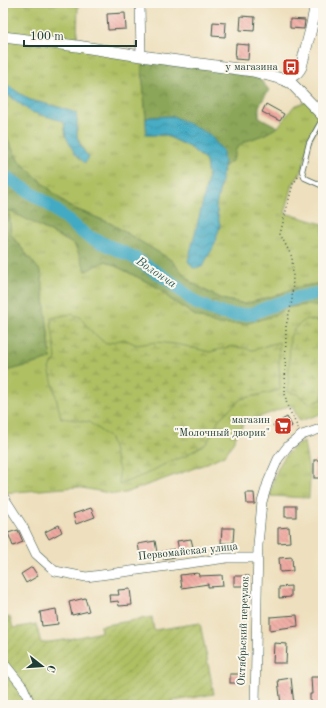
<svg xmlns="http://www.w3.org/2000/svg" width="326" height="708" font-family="'Old Standard TT',serif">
  <defs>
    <pattern id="grass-tufts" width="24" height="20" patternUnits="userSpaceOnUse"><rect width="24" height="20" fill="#afc063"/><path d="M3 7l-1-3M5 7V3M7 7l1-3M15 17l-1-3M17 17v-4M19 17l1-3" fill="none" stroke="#8e9d52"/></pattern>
    <pattern id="forest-crowns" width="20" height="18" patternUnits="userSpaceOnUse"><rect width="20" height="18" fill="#8ba659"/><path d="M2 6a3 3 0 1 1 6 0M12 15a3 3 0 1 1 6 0" fill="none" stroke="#71884a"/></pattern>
    <pattern id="wetland-marsh" width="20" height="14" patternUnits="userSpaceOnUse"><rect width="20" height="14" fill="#afc063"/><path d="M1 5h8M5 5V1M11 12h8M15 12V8" fill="none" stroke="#8e9d52"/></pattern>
    <pattern id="garden-furrows" width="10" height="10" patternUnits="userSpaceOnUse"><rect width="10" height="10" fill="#afc063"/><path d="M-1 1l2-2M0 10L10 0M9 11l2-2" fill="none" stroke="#8e9d52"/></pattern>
    <pattern id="water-waves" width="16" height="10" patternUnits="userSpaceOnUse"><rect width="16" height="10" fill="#43aac3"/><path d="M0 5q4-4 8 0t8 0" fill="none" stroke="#378c9f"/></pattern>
    <pattern id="building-back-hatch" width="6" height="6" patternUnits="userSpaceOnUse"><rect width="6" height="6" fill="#f0a9a1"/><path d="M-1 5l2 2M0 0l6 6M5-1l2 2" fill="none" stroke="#c28b84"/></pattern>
  </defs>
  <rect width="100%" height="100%" fill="#fbf7ec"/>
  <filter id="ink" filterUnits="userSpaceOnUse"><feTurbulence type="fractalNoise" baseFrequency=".025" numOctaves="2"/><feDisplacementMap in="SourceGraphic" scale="8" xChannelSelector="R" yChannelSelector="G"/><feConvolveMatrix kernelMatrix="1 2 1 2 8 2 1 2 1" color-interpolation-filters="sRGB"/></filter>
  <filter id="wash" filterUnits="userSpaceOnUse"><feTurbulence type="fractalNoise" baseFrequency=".012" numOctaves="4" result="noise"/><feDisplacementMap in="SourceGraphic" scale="16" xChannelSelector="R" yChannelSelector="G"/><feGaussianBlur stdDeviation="0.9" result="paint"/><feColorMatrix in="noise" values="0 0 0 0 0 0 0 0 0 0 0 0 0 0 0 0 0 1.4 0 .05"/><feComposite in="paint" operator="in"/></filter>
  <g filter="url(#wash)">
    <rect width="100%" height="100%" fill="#eee0be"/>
    <g fill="url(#grass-tufts)" stroke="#677e4c">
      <path d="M 3,3 L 78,3 L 77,46 L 141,56 L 147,135 L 165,135 L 191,148 L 206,161 L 208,177 L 204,197 L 220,226 L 216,206 L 224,167 L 233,160 L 236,149 L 244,142 L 265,134 L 278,127 L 294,106 L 308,101 L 323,116 L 309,143 L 302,171 L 293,184 L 285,213 L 323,224 L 323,283 L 298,287 L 277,295 L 245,304 L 221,299 L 192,283 L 171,260 L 110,223 L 68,206 L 18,160 L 7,138 L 3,127 L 3,91 L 31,112 L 53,118 L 64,122 L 66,137 L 89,158 L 84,151 L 77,136 L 77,120 L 62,108 L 30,100 L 7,85 L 3,79 Z"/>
      <path d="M 9,210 L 75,245 L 86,271 L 106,261 L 157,287 L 170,299 L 194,315 L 273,316 L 287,308 L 305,305 L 323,307 L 323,413 L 300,421 L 291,405 L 244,423 L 226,454 L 203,465 L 125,493 L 114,494 L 77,487 L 3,493 L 3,372 L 51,359 L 41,272 L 11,235 Z"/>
      <path d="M 304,442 L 310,478 L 309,498 L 270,496 C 273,478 279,460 293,448 C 296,445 301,444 304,442 Z"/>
      <path d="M 3,662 L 31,705 L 3,705 Z"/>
    </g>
    <g fill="url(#forest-crowns)" stroke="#557246">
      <path d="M 141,56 L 253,71 L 269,90 L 259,106 L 259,117 L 278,127 L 265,134 L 244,142 L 236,149 L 233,160 L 224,167 L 223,151 L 173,116 L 150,117 L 146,119 Z"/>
      <path d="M 3,127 L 7,138 L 18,160 L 68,206 L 110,223 L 171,260 L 192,283 L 221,299 L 245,304 L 277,295 L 298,287 L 323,283 L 323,307 L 305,305 L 287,307 L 273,316 L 245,324 L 215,324 L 194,315 L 170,299 L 157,287 L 106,261 L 86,271 L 75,245 L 9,210 L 11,235 L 41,272 L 51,359 L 3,372 Z"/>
    </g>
    <g fill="url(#wetland-marsh)" stroke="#677e4c">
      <path d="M 71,314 L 80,317 L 89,329 L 106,344 L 124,339 L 137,345 L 157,342 L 181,345 L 210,352 L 232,346 L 253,350 L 279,342 L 279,363 L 280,390 L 241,399 L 219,419 L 207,443 L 185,456 L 169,462 L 146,474 L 119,485 L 119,470 L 110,438 L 89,422 L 61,418 L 49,368 L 56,359 C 55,345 52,332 51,318 Z"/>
      <path d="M 306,319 L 323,322 L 323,399 L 310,404 L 297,394 L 288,392 L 290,337 L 294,329 Z"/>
    </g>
    <path fill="url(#garden-furrows)" stroke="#677e4c" d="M 10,617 L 13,628 L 36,624 L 41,643 L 64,640 L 101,632 L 100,626 L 152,617 L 154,630 L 200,623 L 214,694 L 173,701 L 173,705 L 31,705 L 3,662 L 3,618 Z"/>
    <g fill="url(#water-waves)" stroke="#31747c">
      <path d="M 3,79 L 7,85 L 30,100 L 62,108 L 76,113 C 78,121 76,128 77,136 C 78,143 84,152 89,157 L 85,163 L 75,154 L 66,137 L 64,122 L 53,118 L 31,112 L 3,91 Z"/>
      <path d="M 173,116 L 209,134 L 223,151 L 224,167 L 216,206 L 220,226 L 214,246 L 202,267 L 193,268 L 188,261 L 204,197 L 208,177 L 206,161 L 191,148 L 165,135 L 146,135 L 146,119 L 150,117 Z"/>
    </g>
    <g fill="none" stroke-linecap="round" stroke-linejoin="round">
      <path stroke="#43aac3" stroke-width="13" d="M 3,175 L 47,203 L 87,236 L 133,257 L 170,281 L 196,303 L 221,313 L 234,315 L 251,314 L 273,305 L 295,298 L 323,292"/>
    </g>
    <g id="blocks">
      <g fill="url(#building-back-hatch)">
        <path d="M 125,13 L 126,29 L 108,30 L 107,14 Z"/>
        <path d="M 241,16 L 255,17 L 254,31 L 240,30 Z"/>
        <path d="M 290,19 L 305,20 L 304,29 L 290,28 Z"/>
        <path d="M 213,22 L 226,23 L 225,37 L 212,36 Z"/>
        <path d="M 236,44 L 249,45 L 248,60 L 235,59 Z"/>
        <path d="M 266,104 L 284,114 L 280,121 L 262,112 Z"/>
        <path d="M 287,417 L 292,426 L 279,435 L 273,425 Z"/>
        <rect x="314" y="460" width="9" height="18"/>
        <path d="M 246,493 L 254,493 L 255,504 L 247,504 Z"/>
        <rect x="285" y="506" width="11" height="11"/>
        <path d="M 91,508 L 95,517 L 76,524 L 73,514 Z"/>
        <path d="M 59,525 L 62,532 L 49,539 L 45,532 Z"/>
        <path d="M 289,527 L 290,542 L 278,543 L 278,528 Z"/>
        <path d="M 222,528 L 234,528 L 233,543 L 221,543 Z"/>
        <path d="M 18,530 L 23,542 L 13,546 L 8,533 Z"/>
        <path d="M 191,539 L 193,547 L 179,550 L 177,541 Z"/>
        <path d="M 155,541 L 157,552 L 140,555 L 138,544 Z"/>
        <path d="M 174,549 L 175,557 L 163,559 L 161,552 Z"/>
        <path d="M 292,557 L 293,571 L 280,572 L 279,558 Z"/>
        <path d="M 32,567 L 38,576 L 26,583 L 21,574 Z"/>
        <path d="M 198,573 L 199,576 L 222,575 L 223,586 L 208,587 L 208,584 L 182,588 L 180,575 Z"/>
        <rect x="234" y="576" width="15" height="10"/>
        <path d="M 291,586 L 291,597 L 279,598 L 279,587 Z"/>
        <path d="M 130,589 L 132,605 L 119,606 L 118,601 L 110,602 L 109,595 L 119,595 L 118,590 Z"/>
        <path d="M 85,598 L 89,611 L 72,615 L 69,602 Z"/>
        <path d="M 56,609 L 58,624 L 42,626 L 40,612 Z"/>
        <path d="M 297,615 L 298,626 L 270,630 L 270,617 Z"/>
        <path d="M 274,643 L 287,644 L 286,663 L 273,663 Z"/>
        <rect x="230" y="674" width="13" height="9"/>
        <path d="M 311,677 L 323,677 L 323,705 L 310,705 L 310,694 L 312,694 Z"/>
        <path d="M 291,678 L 294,705 L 281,705 L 278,680 Z"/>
      </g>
    </g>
  </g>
  <g filter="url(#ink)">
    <use href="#blocks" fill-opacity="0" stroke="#3e5549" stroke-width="1"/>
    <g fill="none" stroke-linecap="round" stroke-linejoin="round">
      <g stroke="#3e5549" stroke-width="6">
        <path id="service" d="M 323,118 L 309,143 L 302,171 L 305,178 L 323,186"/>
      </g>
      <g stroke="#3e5549" stroke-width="10">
        <g id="minor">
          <path d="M 140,3 L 141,56"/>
          <path d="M 3,496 L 23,527 L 36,554 L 55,571 L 86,577 L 227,558 L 258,558"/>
          <path d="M 3,662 L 23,687 L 31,705"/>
          <path d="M 255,705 L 258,545 L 262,502 L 268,482 L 278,459 L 288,446 L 302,435 L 323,428"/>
        </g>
      </g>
      <g stroke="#3e5549" stroke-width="12">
        <g id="tertiary">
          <path d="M 3,37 L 77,46 L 141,56 L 253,71 L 282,79 L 291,83 L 323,116"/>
          <path d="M 282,79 C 291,77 297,75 301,67 L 311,29 L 316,3"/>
        </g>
      </g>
      <path stroke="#3e5549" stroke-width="1.5" stroke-dasharray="1 3" stroke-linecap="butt" d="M 298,177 L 293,184 L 280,234 L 292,257 L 293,276 L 292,301 L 286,326 L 285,394 L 287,405 L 298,428"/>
      <use href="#service" stroke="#fff" stroke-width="4.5"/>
      <use href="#minor" stroke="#fff" stroke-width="9"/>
      <use href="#tertiary" stroke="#fff" stroke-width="11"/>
    </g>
  </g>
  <defs>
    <g id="bus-square" transform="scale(0.9)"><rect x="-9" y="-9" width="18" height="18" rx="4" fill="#c8321e" stroke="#fbf7ec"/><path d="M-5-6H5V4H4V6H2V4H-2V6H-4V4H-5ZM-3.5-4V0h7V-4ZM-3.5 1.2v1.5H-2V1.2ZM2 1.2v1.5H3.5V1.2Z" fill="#fff"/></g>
    <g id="supermarket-square" transform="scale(0.9)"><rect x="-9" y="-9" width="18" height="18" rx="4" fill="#c8321e" stroke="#fbf7ec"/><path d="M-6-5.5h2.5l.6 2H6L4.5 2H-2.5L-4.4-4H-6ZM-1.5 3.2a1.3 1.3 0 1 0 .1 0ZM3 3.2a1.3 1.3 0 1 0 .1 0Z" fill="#fff"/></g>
  </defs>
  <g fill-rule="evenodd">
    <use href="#bus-square" x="291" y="67"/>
    <use href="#supermarket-square" x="283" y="426"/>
  </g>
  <g text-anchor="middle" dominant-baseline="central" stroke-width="4" stroke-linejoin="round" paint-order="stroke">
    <g font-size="11" fill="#1f3d34" stroke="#fbf7ec" text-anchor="end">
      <text x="278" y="67">у магазина</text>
      <text x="270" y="420">магазин<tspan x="270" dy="13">"Молочный дворик"</tspan></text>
    </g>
    <g font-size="11" fill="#1f3d34" stroke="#fbf7ec">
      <text transform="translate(188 552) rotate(-6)">Первомайская улица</text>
      <text transform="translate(244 631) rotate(-88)">Октябрьский переулок</text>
    </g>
    <g font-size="12" font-style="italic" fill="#2a5e5f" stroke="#fbf7ec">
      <text transform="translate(156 273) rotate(34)">Волонча</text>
    </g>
  </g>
  <rect width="326" height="708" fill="none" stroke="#fbf7ec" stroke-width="16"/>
  <g transform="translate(42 666) rotate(107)" stroke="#fbf7ec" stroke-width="3" paint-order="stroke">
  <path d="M0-3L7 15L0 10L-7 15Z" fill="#1f3d34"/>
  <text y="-6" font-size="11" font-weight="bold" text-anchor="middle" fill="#1f3d34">С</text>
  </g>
  <path d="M24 40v6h112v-6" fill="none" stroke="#1f3d34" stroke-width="2"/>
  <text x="30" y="40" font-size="12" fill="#1f3d34" stroke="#fbf7ec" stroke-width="3" paint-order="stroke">100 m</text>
</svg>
